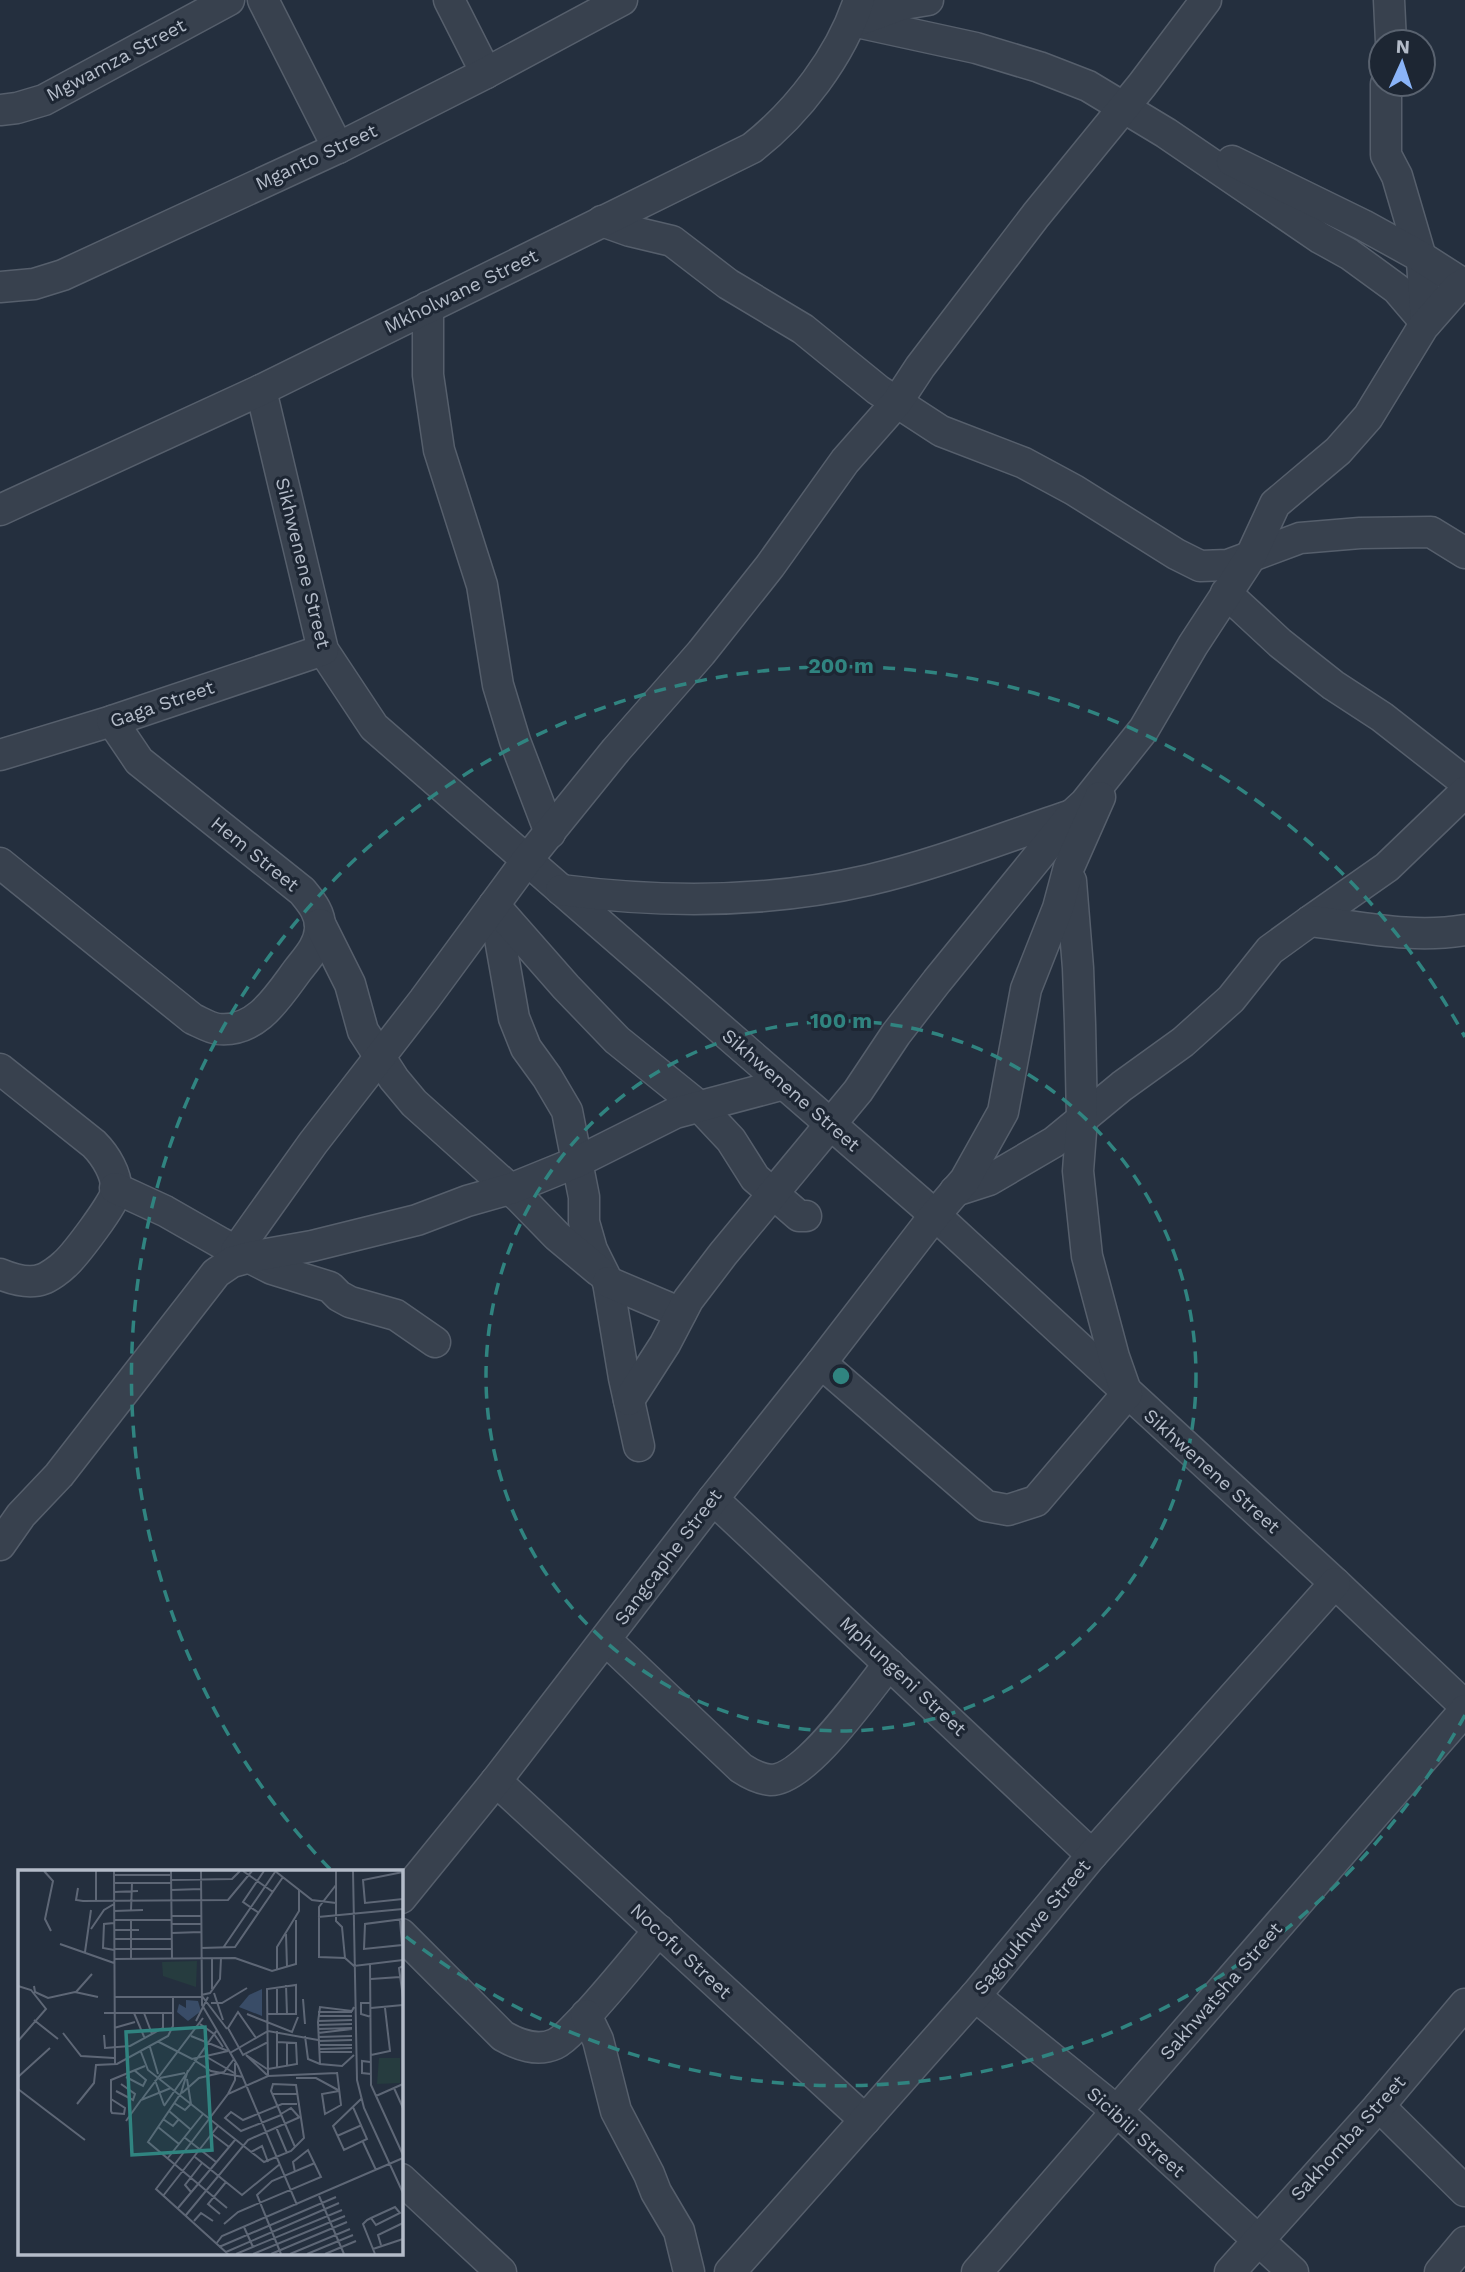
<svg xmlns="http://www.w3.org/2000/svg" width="1465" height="2272" font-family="'Work Sans',sans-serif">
  <rect width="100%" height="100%" fill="#242f3e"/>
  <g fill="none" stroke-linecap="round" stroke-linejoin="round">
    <g stroke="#565f6c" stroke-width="33">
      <g id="minor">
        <path d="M 263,0 L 338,148"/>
        <path d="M 449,0 L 486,73"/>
        <path d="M 1389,0 L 1391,42"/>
        <path d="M 852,21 L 976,48 L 1039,67 L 1088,86 L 1166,133 L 1320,238 L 1349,254 L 1397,289 L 1426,323"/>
        <path d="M 857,21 L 904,4 L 928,0"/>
        <path d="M 1386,84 L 1386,155 L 1397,176 L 1422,261 L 1426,323"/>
        <path d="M 0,110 L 17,108 L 44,100 L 229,0"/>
        <path d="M 1232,161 L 1363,225 L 1421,257 L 1465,285"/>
        <path d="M 602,221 L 630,231 L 672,241 L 728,284 L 803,329 L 878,390 L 941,431 L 1024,463 L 1074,490 L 1176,554 L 1200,566 L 1228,565 L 1300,538 L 1360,533 L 1431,532 L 1465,553"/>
        <path d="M 0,287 L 34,284 L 63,275 L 338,148 L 486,73 L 622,0"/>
        <path d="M 428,307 L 428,375 L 439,450 L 482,585 L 498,685 L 515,741 L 550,833"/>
        <path d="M 261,390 L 323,650 L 374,727 L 935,1215 L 1335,1583 L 1465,1706"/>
        <path d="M 0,510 L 261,390 L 752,148 C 798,112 841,56 859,0"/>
        <path d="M 1226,593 L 1280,643 L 1333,685 L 1382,717 L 1465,782"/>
        <path d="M 0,755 L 112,721 L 323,650"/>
        <path d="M 0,863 L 193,1019 C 200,1022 210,1028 218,1029 C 256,1033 277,998 297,971 C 307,958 319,946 320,929 C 321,913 311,902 302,891 L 139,761 L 112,721"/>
        <path d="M 561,890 C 662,903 769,903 869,880 C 938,864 1005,837 1072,815"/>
        <path d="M 494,905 L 514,1018 L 526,1048 L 547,1077 L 567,1111 L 584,1197 L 584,1222 L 592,1250 L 608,1282 L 624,1378 L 639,1446"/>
        <path d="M 494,905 L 566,987 L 617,1040 L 700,1107 L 731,1140 L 755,1178 L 799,1216 L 806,1216"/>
        <path d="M 1310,921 L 1387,867 L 1465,792"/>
        <path d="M 320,924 L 350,984 L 363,1031 L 394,1079 L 414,1103 L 520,1198 L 557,1236 L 599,1271"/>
        <path d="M 0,1069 L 94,1144 C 105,1155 118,1175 116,1192 C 114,1204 75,1255 65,1264 C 60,1269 49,1277 43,1279 C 30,1284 12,1279 0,1274"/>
        <path d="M 115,1188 L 165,1211 L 221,1243 L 272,1269 L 330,1287 L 339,1296 L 350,1302 L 396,1315 L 435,1342"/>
        <path d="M 955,1191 L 989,1180 L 1054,1142 L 1122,1086 L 1183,1042 L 1231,999 L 1270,950 L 1310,921 C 1362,927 1413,939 1465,930"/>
        <path d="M 236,1251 L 313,1143 L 424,1000 L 527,860 L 616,750 L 701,653 L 770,566 L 845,461 L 897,402 L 920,367 L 1036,215 L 1142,85 L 1206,0"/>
        <path d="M 608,1282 L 681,1313"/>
        <path d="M 821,1363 L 986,1506 L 1008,1510 L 1036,1501 L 1127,1394 L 1114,1357 L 1087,1256 L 1078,1171 L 1082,1119 L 1080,1024 L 1078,968 L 1071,881"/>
        <path d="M 629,1400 L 665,1344 L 688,1300 L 723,1254 L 858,1091 L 896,1034 L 937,981 L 1072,815 L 1085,803 L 1144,729 L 1193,645 L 1250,558 L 1275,504 L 1338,451 L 1368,417 L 1423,327 L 1457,288 L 1465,283"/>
        <path d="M 713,1499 L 1092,1855"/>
        <path d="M 0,1545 L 21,1515 L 59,1475 L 216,1273 L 232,1262 L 250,1257 L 312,1246 L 417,1220 L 467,1201 L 513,1188 L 577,1162 L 675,1113 L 784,1084"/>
        <path d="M 606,1640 L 741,1768 C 750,1774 759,1779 771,1780 C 806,1780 867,1691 889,1664"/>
        <path d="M 496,1781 L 865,2120"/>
        <path d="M 401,1898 L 496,1781 L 713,1499 L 821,1363 L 935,1215 L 965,1180 L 1003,1112 L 1026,989 L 1058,908 L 1069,867 L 1100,797"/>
        <path d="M 401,1934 L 503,2036 C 519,2045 537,2052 555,2044 C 566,2039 575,2026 584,2018 C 610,1990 634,1960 659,1930"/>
        <path d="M 975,1996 L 1117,2111 L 1293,2272"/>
        <path d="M 586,2015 L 598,2040 L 616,2111 L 649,2174 L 656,2192 L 679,2231 L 689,2272"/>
        <path d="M 1379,2106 L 1465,2191"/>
        <path d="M 401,2179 L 501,2272"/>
        <path d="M 730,2272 L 975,1996 L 1092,1855 L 1335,1583"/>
        <path d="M 977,2272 L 1465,1710"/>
        <path d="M 1230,2272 L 1379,2106 L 1465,2004"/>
        <path d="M 1440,2272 L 1465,2242"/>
      </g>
    </g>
    <use href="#minor" stroke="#38414e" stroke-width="30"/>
  </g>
  <g fill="none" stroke="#308480" stroke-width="3.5" stroke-dasharray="12 9">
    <circle cx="841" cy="1376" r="355"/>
    <path d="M1465 1715A710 710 0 0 1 404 1935M330 1869A710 710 0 1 1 1465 1037"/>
  </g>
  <g text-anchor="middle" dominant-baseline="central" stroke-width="6" stroke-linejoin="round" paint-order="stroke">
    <g font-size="19" fill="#b4bcc9" stroke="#1d2633">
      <text transform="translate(116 60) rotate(-28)">Mgwamza Street</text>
      <text transform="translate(316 157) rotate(-25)">Mganto Street</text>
      <text transform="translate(461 291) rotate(-26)">Mkholwane Street</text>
      <text transform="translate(303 563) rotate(76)">Sikhwenene Street</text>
      <text transform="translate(162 704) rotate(-19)">Gaga Street</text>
      <text transform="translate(255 854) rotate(39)">Hem Street</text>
      <text transform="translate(791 1090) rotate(41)">Sikhwenene Street</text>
      <text transform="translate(1212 1471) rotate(42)">Sikhwenene Street</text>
      <text transform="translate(668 1557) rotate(-53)">Sangcaphe Street</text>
      <text transform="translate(903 1676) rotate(43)">Mphungeni Street</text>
      <text transform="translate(1032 1927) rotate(-50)">Sagqukhwe Street</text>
      <text transform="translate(681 1951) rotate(43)">Nocofu Street</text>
      <text transform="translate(1221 1991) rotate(-49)">Sakhwatsha Street</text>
      <text transform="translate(1136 2132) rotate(42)">Sicibili Street</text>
      <text transform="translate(1348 2138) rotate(-48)">Sakhomba Street</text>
    </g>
  </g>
  <g transform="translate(18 1870)">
    <rect width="385" height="385" fill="#242f3e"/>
    <path d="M 179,91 L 178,117 L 145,106 L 144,92 ZM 361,188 L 382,188 L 382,213 L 359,214 Z" fill="#263c3f"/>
    <path d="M 244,119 L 244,146 L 221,137 L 231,125 ZM 168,130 L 180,131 L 183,141 L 170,151 L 159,142 L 161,134 L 168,138 Z" fill="#394c67"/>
    <path fill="none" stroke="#5e6776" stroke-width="2" d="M 26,1 L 35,11 L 27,49 L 33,61M 78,1 L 78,30M 96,1 L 97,195M 153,1 L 154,88M 183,1 L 184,135 L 220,196 L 279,335M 225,1 L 255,22M 257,1 L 294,30 L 318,33M 318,1 L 318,51 L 324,57 L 327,88M 335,1 L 339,210 L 346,238 L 385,323M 385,2 L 345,10 L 347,33 L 385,29M 96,5 L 153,5M 153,10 L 214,9 L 222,1M 96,13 L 153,13M 318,15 L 301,37 L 301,87 L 327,88 L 336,96 L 385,90M 60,18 L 58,30 L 65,31 L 210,30 L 234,1M 153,20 L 183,19M 96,22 L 120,21M 113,40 L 114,13M 96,41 L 125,40M 241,43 L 225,32 L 246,1M 154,46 L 183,46M 300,47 L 385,39M 96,50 L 154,50M 113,50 L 113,89M 382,50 L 384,75 L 346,79 L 347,54 L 385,49M 96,53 L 86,54 L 85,78 L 96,80M 154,54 L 183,54M 73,59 L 86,40 L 96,34M 96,60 L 121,60M 154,63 L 183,62M 268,64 L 269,97M 96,69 L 154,69M 42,74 L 96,93M 183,78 L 217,77 L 265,7M 205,78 L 257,2M 96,79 L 154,79M 67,82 L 73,40M 194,88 L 194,119M 96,89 L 217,88 L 254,101 L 278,94 L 278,50M 352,94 L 353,215 L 385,285M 385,96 L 381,98 L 385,128M 259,100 L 259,77 L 281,41 L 281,20M 353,109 L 382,107M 268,115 L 269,144M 0,116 L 13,120 L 28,139 L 0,171M 16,116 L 17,122 L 30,128 L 57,122 L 80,127M 259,117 L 259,144M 58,122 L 74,104M 196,123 L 205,150M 183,125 L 192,123 L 202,109 L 203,88M 184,126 L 209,159M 96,127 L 183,127M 285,129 L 287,154M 193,133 L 204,133 L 229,118M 353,133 L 343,133 L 343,144 L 353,147M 353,138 L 385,135M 300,142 L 334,142M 86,143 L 155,143M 116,143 L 127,169M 126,143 L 134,164M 229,144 L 274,162 L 280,147M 250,144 L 278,144 L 278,115 L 249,119 L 250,206M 300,146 L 334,146M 16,150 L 40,169M 178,151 L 190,127M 300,151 L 334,150M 182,154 L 196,164 L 205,177M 300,155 L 334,154M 96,158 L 117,152M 300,159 L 334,158M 259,161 L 259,198M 45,163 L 63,186 L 96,188M 300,163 L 334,159M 86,165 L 87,178 L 112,176 L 145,158 L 145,143M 173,166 L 210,181M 287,166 L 290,189 L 302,194M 300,167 L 334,166M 238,168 L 220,142 L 210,158 L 225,185 L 250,172M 300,171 L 334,170M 141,172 L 174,189 L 187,186 L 218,204M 269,173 L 269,196M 301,175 L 334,175M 132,177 L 140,204M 302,179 L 334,178M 123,182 L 130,200 L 246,292 L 273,281 L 286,268 L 278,215 L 255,214 L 253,221 L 277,277M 302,182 L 334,182M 212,183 L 250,161 L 300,170M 228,185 L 249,205M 228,185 L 249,199M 336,185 L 324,196 L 302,194 L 300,152 L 302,137 L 334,141 L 336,137M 353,185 L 372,181 L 367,138M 188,186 L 210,181M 176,190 L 193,201 L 225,207M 352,192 L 344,191 L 344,203 L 353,204M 250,199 L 279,194 L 278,173 L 259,172M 170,200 L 163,223 L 130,272 L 209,338M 319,202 L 323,235 L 307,244 L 304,224 L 321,221M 0,207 L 32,178M 108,207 L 125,216 L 128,210 L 116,200M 142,208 L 167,203M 278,208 L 298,208 L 320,220M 137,210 L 146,235M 376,218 L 385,238M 0,219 L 67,270M 98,221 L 115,230 L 117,224 L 103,214M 164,223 L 181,208 L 206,202 L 216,189M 210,224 L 217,210 L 217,193M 254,224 L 279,224M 358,226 L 385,214M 93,229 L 107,238 L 106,244 L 94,243 L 93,241 L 93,210 L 127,196M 124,229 L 185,148M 156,233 L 167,240 L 173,234 L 169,209M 59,234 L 76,213 L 78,195 L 99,194 L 150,166 L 155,156 L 155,127M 146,236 L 199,160M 335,237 L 349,269 L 326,280 L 315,256 L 343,229M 151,241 L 172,259M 263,244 L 273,238 L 281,247M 263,245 L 223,261 L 207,248 L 213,242 L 225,250 L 264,234 L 279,234M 145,249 L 155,256 L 161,249M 108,251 L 123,230 L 153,218M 140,257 L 161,274M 258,257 L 269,283M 194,264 L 211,277M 319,266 L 344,255M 166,267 L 198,292M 345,272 L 358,300M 233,282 L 244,276 L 250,292M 177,287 L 224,325 L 262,294M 149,289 L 185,244M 173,322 L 167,315 L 184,293M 145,326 L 200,256M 301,326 L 326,384M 160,338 L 217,270M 202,344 L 190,334 L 208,312M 168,345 L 230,270 L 282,247M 353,348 L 358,355 L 382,343 L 377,337 L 353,348 L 349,350 L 345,354 L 357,384M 176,351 L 183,343 L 195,351M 206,354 L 220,342 L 303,307 L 290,280 L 275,292 L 277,302M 226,357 L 235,377M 198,374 L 204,366 L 385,288M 363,375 L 360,365 L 385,353M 201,377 L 318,327M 355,379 L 385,369M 208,382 L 321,333M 210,384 L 138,319 L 210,224 L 250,206 L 319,203M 218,384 L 324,340M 235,384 L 327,346M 253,384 L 329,352M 263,384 L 239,325 L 254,311 L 297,293M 272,384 L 332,359M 289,384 L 335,365M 307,384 L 338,371"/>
    <path fill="#308480" fill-opacity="0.15" stroke="#308480" stroke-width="3.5" d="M 187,157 L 194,280 L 114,285 L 108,162 Z"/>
    <rect width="385" height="385" fill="none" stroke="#b4bcc9" stroke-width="3.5"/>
  </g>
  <circle cx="841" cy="1376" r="10" fill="#308480" stroke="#1d2633" stroke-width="3.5"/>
  <g font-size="21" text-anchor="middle" font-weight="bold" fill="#308480" stroke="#1d2633" stroke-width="6" stroke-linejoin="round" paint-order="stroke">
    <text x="841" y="673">200 m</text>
    <text x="841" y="1028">100 m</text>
  </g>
  <g transform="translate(1402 63) rotate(3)"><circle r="33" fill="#1d2633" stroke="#59626f" stroke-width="2"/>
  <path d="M0-5L12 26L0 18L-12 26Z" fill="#8ab4f8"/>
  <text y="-10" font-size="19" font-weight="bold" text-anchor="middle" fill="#b4bcc9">N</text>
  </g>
</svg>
